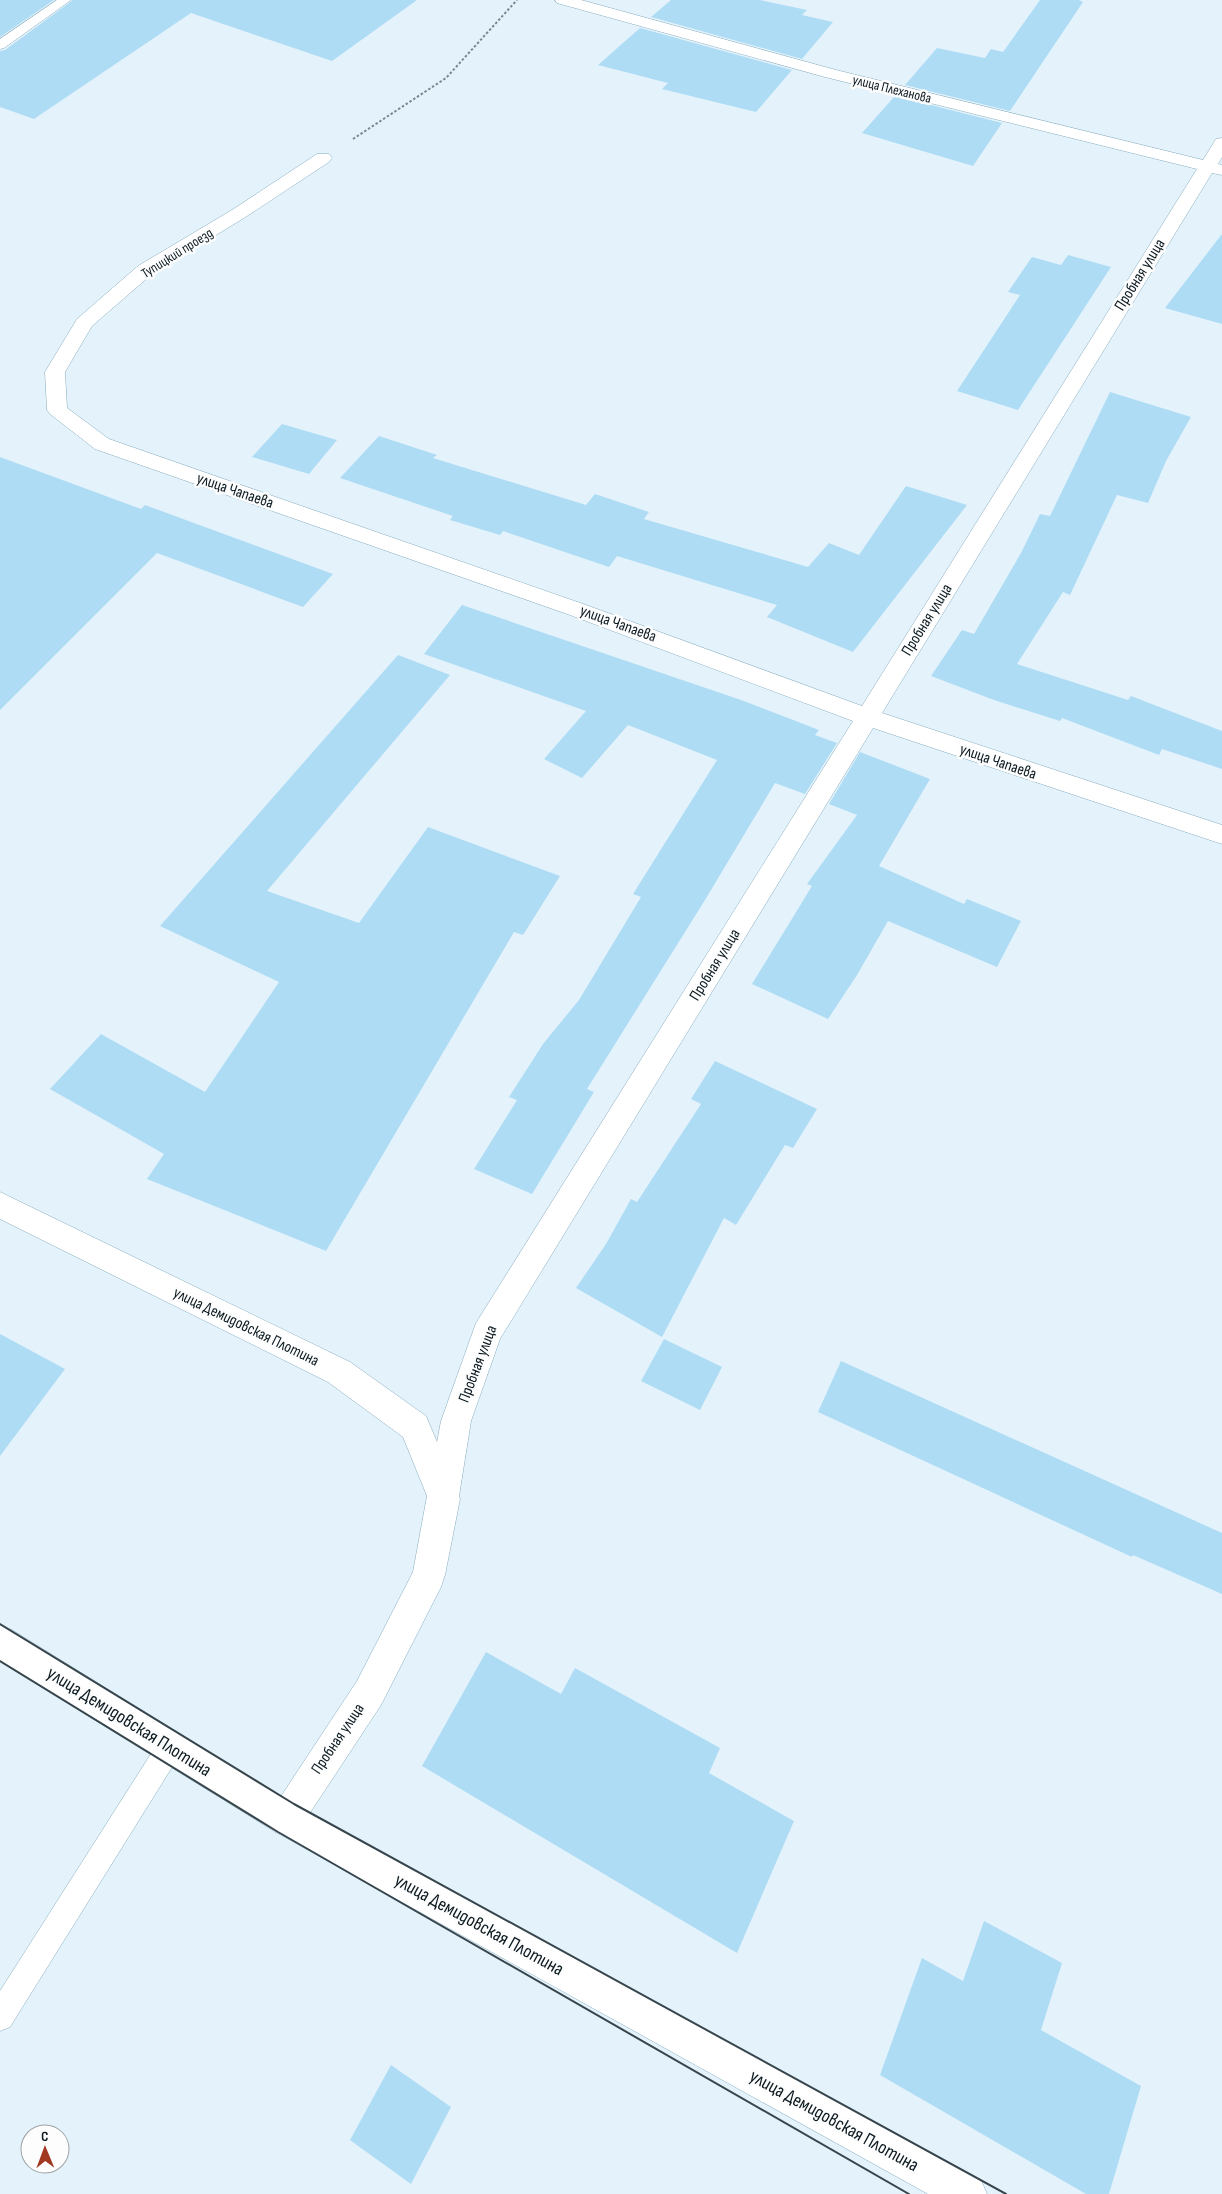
<svg xmlns="http://www.w3.org/2000/svg" width="1222" height="2194" font-family="'Sofia Sans Condensed',sans-serif">
  <rect width="100%" height="100%" fill="#e4f3fb"/>
  <g fill="#aedcf5">
    <path d="M 0,0 L 54,0 L 0,37 Z"/>
    <path d="M 73,0 L 417,0 L 332,61 L 191,13 L 34,119 L 0,107 L 0,51 L 5,50 Z"/>
    <path d="M 671,0 L 760,0 L 807,10 L 802,15 L 833,22 L 802,59 L 651,17 Z"/>
    <path d="M 1040,0 L 1079,0 L 1083,2 L 1010,111 L 905,85 L 937,48 L 985,58 L 991,49 L 1003,52 Z"/>
    <path d="M 640,28 L 792,70 L 756,112 L 662,89 L 668,83 L 598,65 Z"/>
    <path d="M 895,96 L 1002,123 L 973,166 L 862,133 Z"/>
    <path d="M 1222,234 L 1222,324 L 1165,308 Z"/>
    <path d="M 1068,255 L 1111,267 L 1018,410 L 957,391 L 1020,295 L 1008,292 L 1032,257 L 1061,265 Z"/>
    <path d="M 1110,392 L 1191,417 L 1166,461 L 1148,503 L 1117,495 L 1070,595 L 1063,592 L 1017,664 L 1128,700 L 1131,696 L 1222,731 L 1222,769 L 1162,749 L 1159,755 L 1062,718 L 1060,721 L 994,700 L 931,676 L 962,630 L 974,634 L 1021,553 L 1040,514 L 1050,516 Z"/>
    <path d="M 282,424 L 337,440 L 309,474 L 252,457 Z"/>
    <path d="M 379,436 L 437,455 L 433,458 L 586,505 L 595,494 L 649,512 L 644,519 L 808,567 L 829,543 L 859,555 L 906,486 L 967,505 L 853,652 L 767,617 L 777,605 L 617,556 L 609,567 L 503,531 L 500,535 L 450,520 L 453,516 L 340,478 Z"/>
    <path d="M 0,457 L 141,509 L 145,505 L 333,574 L 303,607 L 157,553 L 0,710 Z"/>
    <path d="M 462,605 L 744,701 L 819,730 L 815,735 L 837,743 L 805,794 L 775,783 L 705,900 L 587,1089 L 594,1092 L 532,1194 L 474,1169 L 517,1100 L 509,1097 L 543,1044 L 579,1000 L 641,897 L 633,894 L 717,760 L 628,725 L 582,778 L 544,759 L 586,711 L 424,654 Z"/>
    <path d="M 398,655 L 450,675 L 267,891 L 359,923 L 428,827 L 560,876 L 523,935 L 514,932 L 326,1251 L 147,1179 L 164,1154 L 50,1089 L 101,1034 L 205,1092 L 279,982 L 160,926 Z"/>
    <path d="M 860,752 L 930,779 L 879,866 L 964,904 L 967,899 L 1021,921 L 997,967 L 888,921 L 857,975 L 828,1019 L 752,984 L 812,886 L 807,884 L 857,815 L 829,804 Z"/>
    <path d="M 715,1061 L 817,1109 L 793,1148 L 785,1145 L 736,1225 L 724,1218 L 662,1337 L 576,1288 L 606,1244 L 631,1199 L 637,1202 L 701,1104 L 691,1099 Z"/>
    <path d="M 0,1334 L 65,1369 L 0,1456 Z"/>
    <path d="M 664,1339 L 722,1367 L 700,1410 L 641,1381 Z"/>
    <path d="M 841,1361 L 1222,1533 L 1222,1594 L 1133,1555 L 1132,1557 L 818,1412 Z"/>
    <path d="M 486,1652 L 561,1694 L 575,1668 L 720,1748 L 709,1773 L 794,1821 L 737,1953 L 422,1766 Z"/>
    <path d="M 984,1921 L 1062,1963 L 1041,2030 L 1141,2086 L 1109,2194 L 1086,2194 L 880,2075 L 922,1958 L 963,1981 Z"/>
    <path d="M 391,2065 L 451,2107 L 411,2184 L 350,2140 Z"/>
  </g>
  <g fill="none" stroke-linecap="round" stroke-linejoin="round">
    <g stroke="#87acbf" stroke-width="1">
      <g id="lane">
        <path d="M 57,0 L 71,0 L 4,48 L 0,49 L 0,39 Z"/>
        <path d="M 170,1734 L 179,1738 L 183,1747 L 179,1756 L 10,2027 L 0,2031 L 0,1991 L 161,1738 Z"/>
      </g>
    </g>
    <g stroke="#87acbf" stroke-width="1">
      <path id="street" d="M 555,0 L 581,0 L 836,70 L 1203,160 L 1216,139 L 1222,138 L 1222,157 L 1218,164 L 1222,165 L 1222,175 L 1212,173 L 882,713 L 1222,825 L 1222,844 L 873,728 L 500,1339 L 471,1421 L 459,1496 L 460,1499 L 445,1575 L 441,1587 L 381,1705 L 298,1831 L 286,1837 L 274,1831 L 268,1819 L 274,1807 L 357,1681 L 413,1572 L 427,1496 L 403,1437 L 328,1382 L 0,1219 L 0,1192 L 350,1362 L 426,1416 L 437,1442 L 441,1421 L 476,1323 L 853,721 L 570,615 L 95,449 L 50,414 L 47,410 L 45,372 L 77,319 L 138,266 L 232,210 L 317,154 L 329,154 L 332,158 L 329,162 L 244,218 L 152,274 L 92,326 L 65,372 L 67,408 L 109,439 L 586,605 L 862,706 L 1197,169 L 825,77 L 557,3 Z"/>
    </g>
    <g stroke="#87acbf" stroke-width="1">
      <path id="primary" d="M 0,1625 L 12,1630 L 298,1807 L 981,2180 L 987,2194 L 928,2194 L 274,1831 L 0,1661 Z"/>
    </g>
    <path stroke="#79888f" stroke-width="2" stroke-dasharray="2.5 2" stroke-linecap="butt" d="M 353,139 L 446,78 L 517,0"/>
    <use href="#lane" fill="#fff" fill-rule="evenodd"/>
    <use href="#street" fill="#fff" fill-rule="evenodd"/>
    <use href="#primary" fill="#fff" fill-rule="evenodd"/>
    <g stroke="#37454c" stroke-width="2">
      <path d="M 0,1624 L 294,1804 L 1006,2194"/>
      <path d="M 0,1661 L 278,1832 L 909,2194"/>
    </g>
  </g>
  <g text-anchor="middle" dominant-baseline="central" stroke-width="5" stroke-linejoin="round" paint-order="stroke">
    <g font-size="14" fill="#0b1920" stroke="#fdfdfd">
      <text transform="translate(892 89) rotate(14)">улица Плеханова</text>
      <text transform="translate(177 253) rotate(-32)">Тупицкий проезд</text>
    </g>
    <g font-size="16" fill="#0b1920" stroke="#fdfdfd">
      <text transform="translate(1140 275) rotate(-58)">Пробная улица</text>
      <text transform="translate(235 491) rotate(19)">улица Чапаева</text>
      <text transform="translate(927 620) rotate(-58)">Пробная улица</text>
      <text transform="translate(618 624) rotate(20)">улица Чапаева</text>
      <text transform="translate(998 762) rotate(19)">улица Чапаева</text>
      <text transform="translate(715 965) rotate(-58)">Пробная улица</text>
      <text transform="translate(246 1327) rotate(26)">улица Демидовская Плотина</text>
      <text transform="translate(478 1364) rotate(-69)">Пробная улица</text>
      <text transform="translate(338 1739) rotate(-56)">Пробная улица</text>
    </g>
    <g font-size="19" fill="#0b1920" stroke="#fdfdfd">
      <text transform="translate(129 1722) rotate(32)">улица Демидовская Плотина</text>
      <text transform="translate(479 1925) rotate(29)">улица Демидовская Плотина</text>
      <text transform="translate(834 2121) rotate(29)">улица Демидовская Плотина</text>
    </g>
  </g>
  <g transform="translate(45 2149) rotate(359)"><circle r="24" fill="#fdfdfd" stroke="#9ca2a5"/>
  <path d="M0-4L9 19L0 12L-9 19Z" fill="#a13821"/>
  <text y="-8" font-size="14" font-weight="bold" text-anchor="middle" fill="#0b1920">С</text>
  </g>
</svg>
